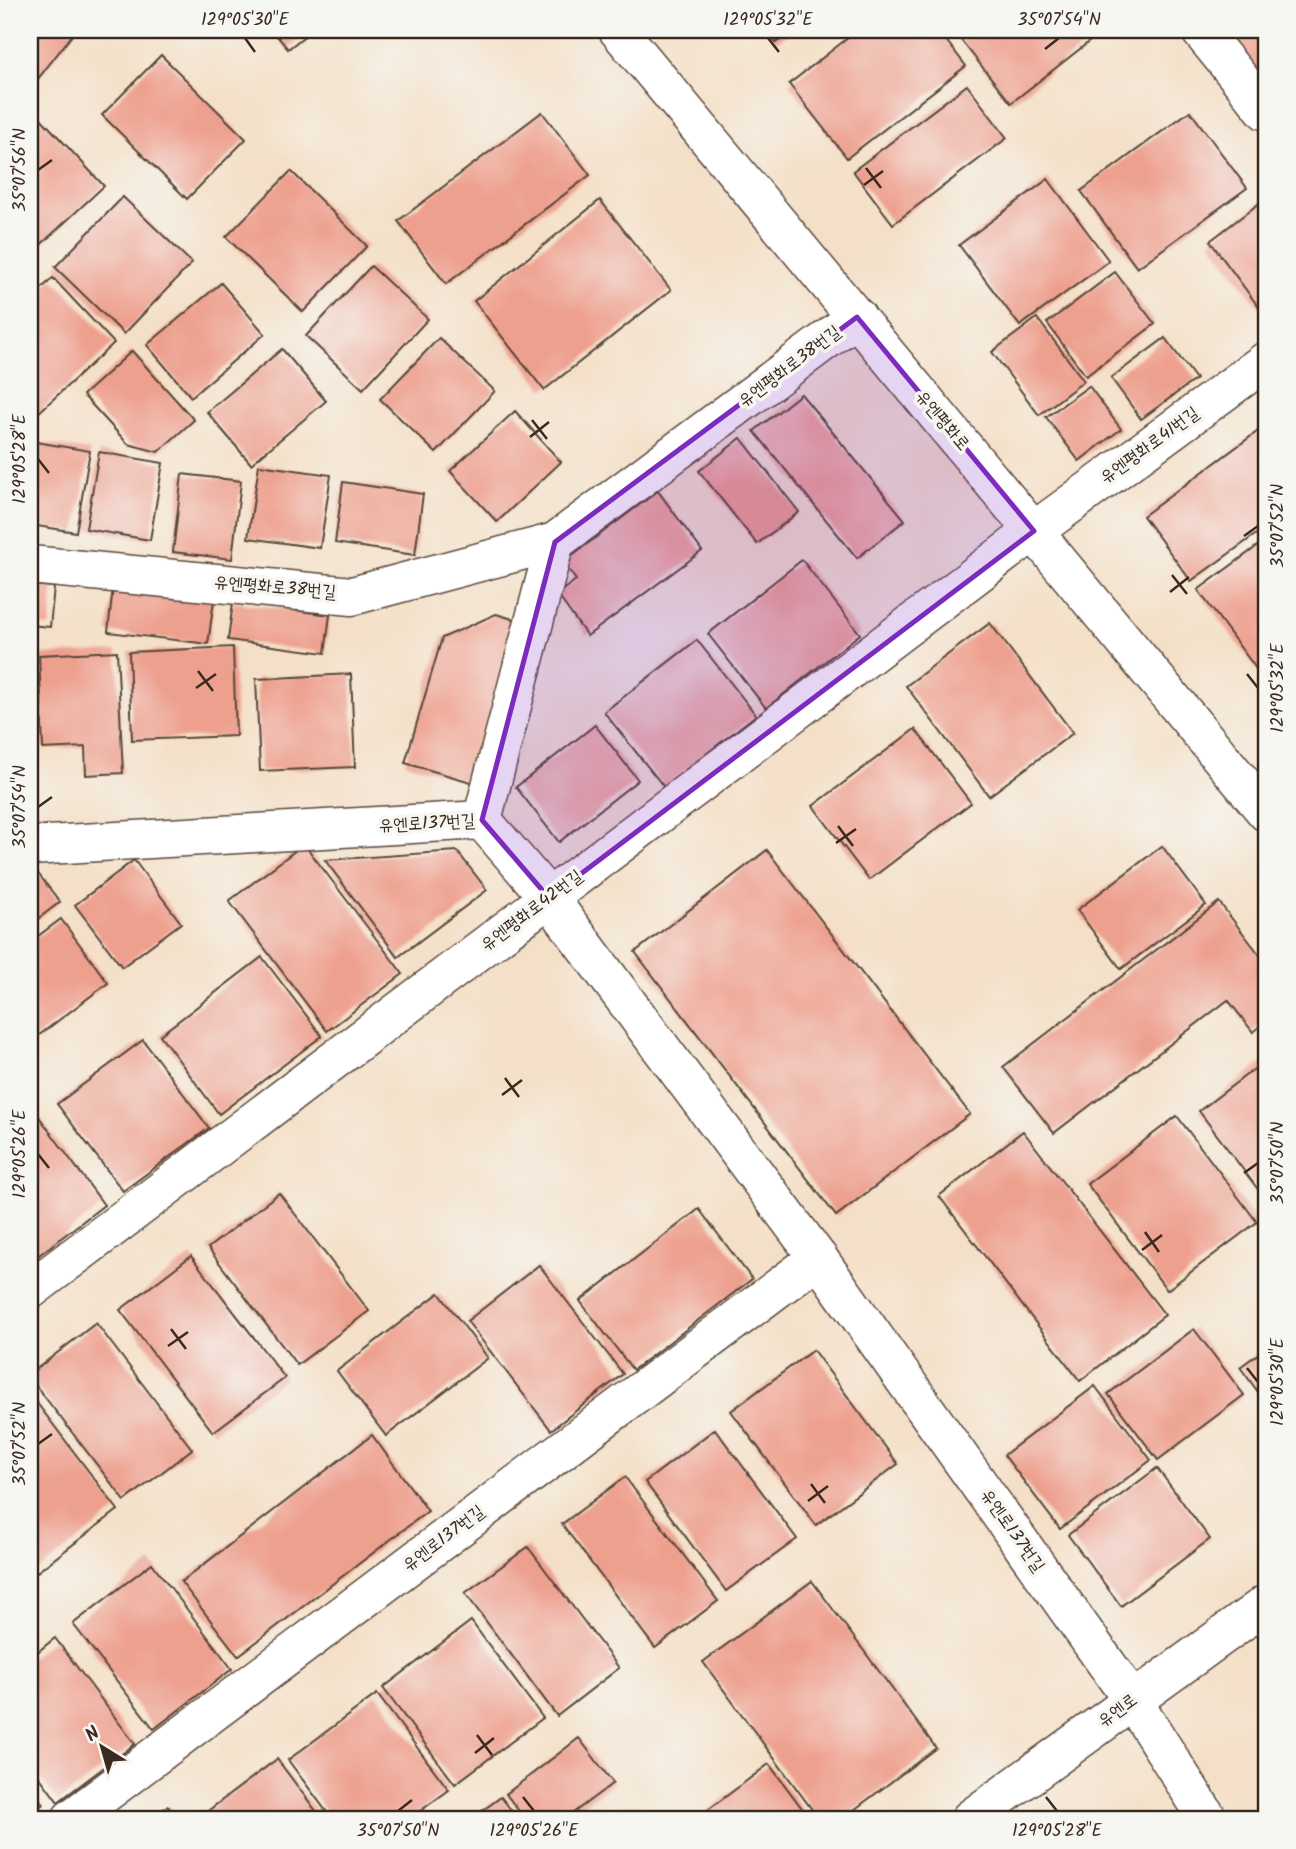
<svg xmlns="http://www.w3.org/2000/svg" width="1296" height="1849" font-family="Kalam,'Poor Story',sans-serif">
  <rect width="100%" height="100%" fill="#f6f6f2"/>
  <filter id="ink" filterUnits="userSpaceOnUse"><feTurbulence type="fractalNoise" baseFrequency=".0143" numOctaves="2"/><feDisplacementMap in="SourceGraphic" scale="14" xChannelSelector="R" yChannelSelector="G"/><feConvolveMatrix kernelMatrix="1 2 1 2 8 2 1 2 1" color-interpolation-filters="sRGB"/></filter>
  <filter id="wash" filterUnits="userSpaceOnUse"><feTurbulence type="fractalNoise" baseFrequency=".00686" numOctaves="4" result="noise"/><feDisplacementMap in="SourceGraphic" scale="28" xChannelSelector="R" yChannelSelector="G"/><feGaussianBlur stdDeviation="1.57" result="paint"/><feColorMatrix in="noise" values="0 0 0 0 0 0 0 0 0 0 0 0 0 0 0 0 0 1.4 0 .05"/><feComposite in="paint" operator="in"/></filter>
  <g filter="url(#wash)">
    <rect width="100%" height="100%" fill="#f4e0c8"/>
    <g id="blocks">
      <g fill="#eea08f">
        <path d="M 30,30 L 76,30 L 37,80 L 30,74 Z"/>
        <path d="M 272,30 L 312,30 L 288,49 Z"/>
        <path d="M 766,30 L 793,30 L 776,43 Z"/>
        <path d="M 858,30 L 938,30 L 966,66 L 847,158 L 789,84 Z"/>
        <path d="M 953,30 L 1104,30 L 1011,103 Z"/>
        <path d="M 1223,30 L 1266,30 L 1266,68 L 1257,75 Z"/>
        <path d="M 161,55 L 246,139 L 187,199 L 102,115 Z"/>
        <path d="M 967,85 L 1007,138 L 893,224 L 853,171 Z"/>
        <path d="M 1190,111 L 1247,188 L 1137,268 L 1081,191 Z"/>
        <path d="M 542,112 L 590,175 L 446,284 L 398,221 Z"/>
        <path d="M 36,113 L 104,186 L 35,250 L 30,244 L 30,118 Z"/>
        <path d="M 291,171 L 367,246 L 303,312 L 226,237 Z"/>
        <path d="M 1048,179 L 1109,261 L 1020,326 L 959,245 Z"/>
        <path d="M 123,197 L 192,263 L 124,334 L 55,267 Z"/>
        <path d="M 1266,198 L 1266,317 L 1210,241 Z"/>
        <path d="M 600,200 L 671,290 L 544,390 L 474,301 Z"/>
        <path d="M 371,266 L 428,319 L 363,389 L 306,336 Z"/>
        <path d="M 1115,272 L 1155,324 L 1086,376 L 1047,323 Z"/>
        <path d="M 53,278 L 114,343 L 36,415 L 30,408 L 30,299 Z"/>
        <path d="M 221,283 L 265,334 L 191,397 L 147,345 Z"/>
        <path d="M 1037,318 L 1084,381 L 1039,415 L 992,352 Z"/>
        <path d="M 439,338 L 495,391 L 436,453 L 380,399 Z"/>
        <path d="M 1165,338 L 1196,379 L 1141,419 L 1111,378 Z"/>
        <path d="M 282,349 L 326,401 L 251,464 L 207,412 Z"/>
        <path d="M 132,351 L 194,420 L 158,452 L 128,444 L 83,395 Z"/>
        <path d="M 1089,386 L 1121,429 L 1079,461 L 1046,417 Z"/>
        <path d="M 801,394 L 905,520 L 857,558 L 754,431 Z"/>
        <path d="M 515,411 L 561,462 L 497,522 L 450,471 Z"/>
        <path d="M 1265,426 L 1266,527 L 1191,581 L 1143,516 Z"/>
        <path d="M 741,438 L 799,512 L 757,544 L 699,471 Z"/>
        <path d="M 30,441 L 90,451 L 76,532 L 30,525 Z"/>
        <path d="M 99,452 L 163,463 L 150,540 L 86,529 Z"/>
        <path d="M 259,465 L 331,475 L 320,548 L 248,538 Z"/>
        <path d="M 182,474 L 241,481 L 232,559 L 173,552 Z"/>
        <path d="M 343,482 L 423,494 L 415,555 L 335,543 Z"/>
        <path d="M 658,491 L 702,551 L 587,636 L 557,594 L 576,580 L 563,562 Z"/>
        <path d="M 1263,542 L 1266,546 L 1266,682 L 1198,590 Z"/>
        <path d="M 802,560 L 860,634 L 766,708 L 708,634 Z"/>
        <path d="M 30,585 L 54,587 L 50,627 L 30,625 Z"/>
        <path d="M 113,587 L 214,600 L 208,644 L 108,632 Z"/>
        <path d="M 233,602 L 330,615 L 325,653 L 228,640 Z"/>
        <path d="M 496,614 L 526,623 L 478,784 L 405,763 L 442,638 Z"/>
        <path d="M 990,623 L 1073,733 L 989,796 L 906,686 Z"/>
        <path d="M 697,640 L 756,715 L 664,787 L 604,712 Z"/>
        <path d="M 233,647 L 236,736 L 132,740 L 129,652 Z"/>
        <path d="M 117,651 L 123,773 L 86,775 L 85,747 L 43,749 L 39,655 Z"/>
        <path d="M 351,674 L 355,767 L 260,771 L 256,679 Z"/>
        <path d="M 595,725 L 638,780 L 559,842 L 516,787 Z"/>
        <path d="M 915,729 L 971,803 L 869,880 L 813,806 Z"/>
        <path d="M 304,844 L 403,974 L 327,1031 L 229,901 Z"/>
        <path d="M 1162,846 L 1206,905 L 1121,969 L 1077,910 Z"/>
        <path d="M 767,850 L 970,1114 L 836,1216 L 635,952 Z"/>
        <path d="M 457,851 L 487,890 L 398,957 L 325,860 Z"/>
        <path d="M 134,860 L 181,923 L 122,967 L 75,905 Z"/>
        <path d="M 30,863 L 60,902 L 30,925 Z"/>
        <path d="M 1219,902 L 1266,963 L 1266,1021 L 1253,1032 L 1228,1000 L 1054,1133 L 1003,1067 Z"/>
        <path d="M 61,919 L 108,983 L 30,1042 L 30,942 Z"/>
        <path d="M 262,957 L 322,1036 L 219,1114 L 160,1035 Z"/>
        <path d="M 143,1040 L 209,1128 L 123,1191 L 57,1104 Z"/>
        <path d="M 1266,1060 L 1266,1200 L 1199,1111 Z"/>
        <path d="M 37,1114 L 104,1205 L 30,1262 L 30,1120 Z"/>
        <path d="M 1177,1116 L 1257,1222 L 1167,1290 L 1087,1184 Z"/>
        <path d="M 1023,1131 L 1165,1315 L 1080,1381 L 939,1196 Z"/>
        <path d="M 279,1193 L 369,1311 L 297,1365 L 208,1248 Z"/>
        <path d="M 699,1209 L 752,1279 L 633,1370 L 580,1301 Z"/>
        <path d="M 191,1256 L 285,1378 L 213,1432 L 120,1310 Z"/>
        <path d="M 539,1265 L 623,1374 L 551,1430 L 467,1321 Z"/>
        <path d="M 439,1293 L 488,1358 L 386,1436 L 337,1371 Z"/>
        <path d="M 96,1323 L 192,1449 L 125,1501 L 30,1378 L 30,1374 Z"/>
        <path d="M 1194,1329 L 1244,1395 L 1158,1460 L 1108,1394 Z"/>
        <path d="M 1266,1348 L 1266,1403 L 1240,1367 Z"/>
        <path d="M 813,1350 L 898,1464 L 816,1525 L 731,1411 Z"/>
        <path d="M 1095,1386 L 1151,1460 L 1060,1529 L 1004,1455 Z"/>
        <path d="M 30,1394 L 118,1510 L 37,1572 L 30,1563 Z"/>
        <path d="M 715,1429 L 797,1539 L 726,1591 L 645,1482 Z"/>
        <path d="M 372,1435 L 428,1511 L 238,1656 L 181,1582 Z"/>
        <path d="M 1157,1468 L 1210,1539 L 1121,1606 L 1068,1535 Z"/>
        <path d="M 625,1477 L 718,1601 L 655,1648 L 562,1524 Z"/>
        <path d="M 528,1547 L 619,1668 L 557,1716 L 465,1593 Z"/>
        <path d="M 152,1563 L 232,1669 L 154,1729 L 73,1624 Z"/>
        <path d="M 812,1581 L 936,1748 L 842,1819 L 819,1819 L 703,1662 Z"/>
        <path d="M 471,1621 L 543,1718 L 455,1784 L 383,1688 Z"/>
        <path d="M 55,1638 L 135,1744 L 58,1802 L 30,1764 L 30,1658 Z"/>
        <path d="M 377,1694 L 449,1790 L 409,1819 L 332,1819 L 288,1760 Z"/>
        <path d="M 579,1738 L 613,1783 L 565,1819 L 525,1819 L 506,1794 Z"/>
        <path d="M 277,1759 L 322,1819 L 197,1819 Z"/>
        <path d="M 769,1764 L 810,1819 L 696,1819 Z"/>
        <path d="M 30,1787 L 43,1804 L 30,1815 Z"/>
        <path d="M 501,1797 L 518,1819 L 471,1819 Z"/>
        <path d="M 168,1806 L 178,1819 L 151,1819 Z"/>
      </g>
    </g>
  </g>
  <g filter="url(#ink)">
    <use href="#blocks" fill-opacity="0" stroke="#574538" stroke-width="2"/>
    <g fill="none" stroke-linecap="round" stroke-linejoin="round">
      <g stroke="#574538" stroke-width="41">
        <g id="minor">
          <path d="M 1200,30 L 1266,111"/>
          <path d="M 30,565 L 352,596 L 555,542 L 857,317"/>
          <path d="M 482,820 L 555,542"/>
          <path d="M 30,846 L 482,820 L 549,898 L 818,1258 L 1133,1701 L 1208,1819"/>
          <path d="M 30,1290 L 1034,531 L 1266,361"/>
          <path d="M 71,1819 L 818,1258"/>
        </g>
      </g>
      <g stroke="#574538" stroke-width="41">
        <g id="secondary">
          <path d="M 618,30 L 1266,812"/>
          <path d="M 970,1819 L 1266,1604"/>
        </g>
      </g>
      <use href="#minor" stroke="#fff" stroke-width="38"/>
      <use href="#secondary" stroke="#fff" stroke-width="38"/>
    </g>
  </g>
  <path fill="#7b2cbf" fill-opacity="0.2" stroke="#7b2cbf" stroke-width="5" stroke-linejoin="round" d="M 857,317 L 1034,531 L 549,898 L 482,820 L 555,542 Z"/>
  <path fill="none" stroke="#3b2a1e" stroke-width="2.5" d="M 245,38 L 255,52M 768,38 L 779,52M 1045,49 L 1059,38M 866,168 L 881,188M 38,170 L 52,160M 864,185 L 883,171M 532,420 L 547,439M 530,437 L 549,422M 38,459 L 49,473M 1244,536 L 1258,526M 1172,575 L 1187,594M 1170,592 L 1189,577M 198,671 L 213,691M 1247,674 L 1258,688M 196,688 L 216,674M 38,807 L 52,797M 838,826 L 853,846M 836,843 L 856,829M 505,1078 L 519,1097M 502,1095 L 522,1080M 38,1154 L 49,1168M 1244,1173 L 1258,1163M 1145,1232 L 1159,1252M 1142,1250 L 1162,1235M 171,1329 L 186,1349M 168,1346 L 188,1332M 1247,1368 L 1258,1382M 38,1444 L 52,1434M 811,1484 L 825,1503M 808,1501 L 828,1486M 477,1735 L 492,1755M 475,1753 L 494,1738M 523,1797 L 534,1811M 1046,1797 L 1057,1811M 398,1811 L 412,1800"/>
  <g text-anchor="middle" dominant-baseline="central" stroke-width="7" stroke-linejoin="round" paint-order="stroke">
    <g font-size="18" fill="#3b2a1e" stroke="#f6f6f2">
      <text transform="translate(790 367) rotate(-37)">유엔평화로38번길</text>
      <text transform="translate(942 421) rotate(50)">유엔평화로</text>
      <text transform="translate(1150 446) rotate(-36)">유엔평화로41번길</text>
      <text transform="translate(275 588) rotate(5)">유엔평화로38번길</text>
      <text transform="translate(427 824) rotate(-3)">유엔로137번길</text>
      <text transform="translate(532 911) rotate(-37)">유엔평화로42번길</text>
      <text transform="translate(1012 1531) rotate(55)">유엔로137번길</text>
      <text transform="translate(444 1539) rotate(-37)">유엔로137번길</text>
      <text transform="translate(1118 1711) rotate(-36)">유엔로</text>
    </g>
  </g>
  <rect width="1296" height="1849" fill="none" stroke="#f6f6f2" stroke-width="77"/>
  <g transform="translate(102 1747) rotate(323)" stroke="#f6f6f2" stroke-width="5" paint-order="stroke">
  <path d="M0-5L12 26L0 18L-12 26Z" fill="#3b2a1e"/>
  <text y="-10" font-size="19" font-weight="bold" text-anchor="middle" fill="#3b2a1e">N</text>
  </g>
  <rect x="38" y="38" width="1220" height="1773" fill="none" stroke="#3b2a1e" stroke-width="2.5"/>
  <g font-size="18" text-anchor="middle" fill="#3b2a1e">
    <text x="245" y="25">129°05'30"E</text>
    <text x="768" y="25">129°05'32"E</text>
    <text x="1059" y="25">35°07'54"N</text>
    <text transform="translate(19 170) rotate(-90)" y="6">35°07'56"N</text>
    <text transform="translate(19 459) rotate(-90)" y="6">129°05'28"E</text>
    <text transform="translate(1277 526) rotate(-90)" y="6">35°07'52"N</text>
    <text transform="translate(1277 688) rotate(-90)" y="6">129°05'32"E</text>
    <text transform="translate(19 807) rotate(-90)" y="6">35°07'54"N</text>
    <text transform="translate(19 1154) rotate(-90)" y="6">129°05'26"E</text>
    <text transform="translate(1277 1163) rotate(-90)" y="6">35°07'50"N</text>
    <text transform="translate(1277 1382) rotate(-90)" y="6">129°05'30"E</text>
    <text transform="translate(19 1444) rotate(-90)" y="6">35°07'52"N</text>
    <text x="398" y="1836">35°07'50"N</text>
    <text x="534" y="1836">129°05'26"E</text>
    <text x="1057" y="1836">129°05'28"E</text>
  </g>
</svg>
